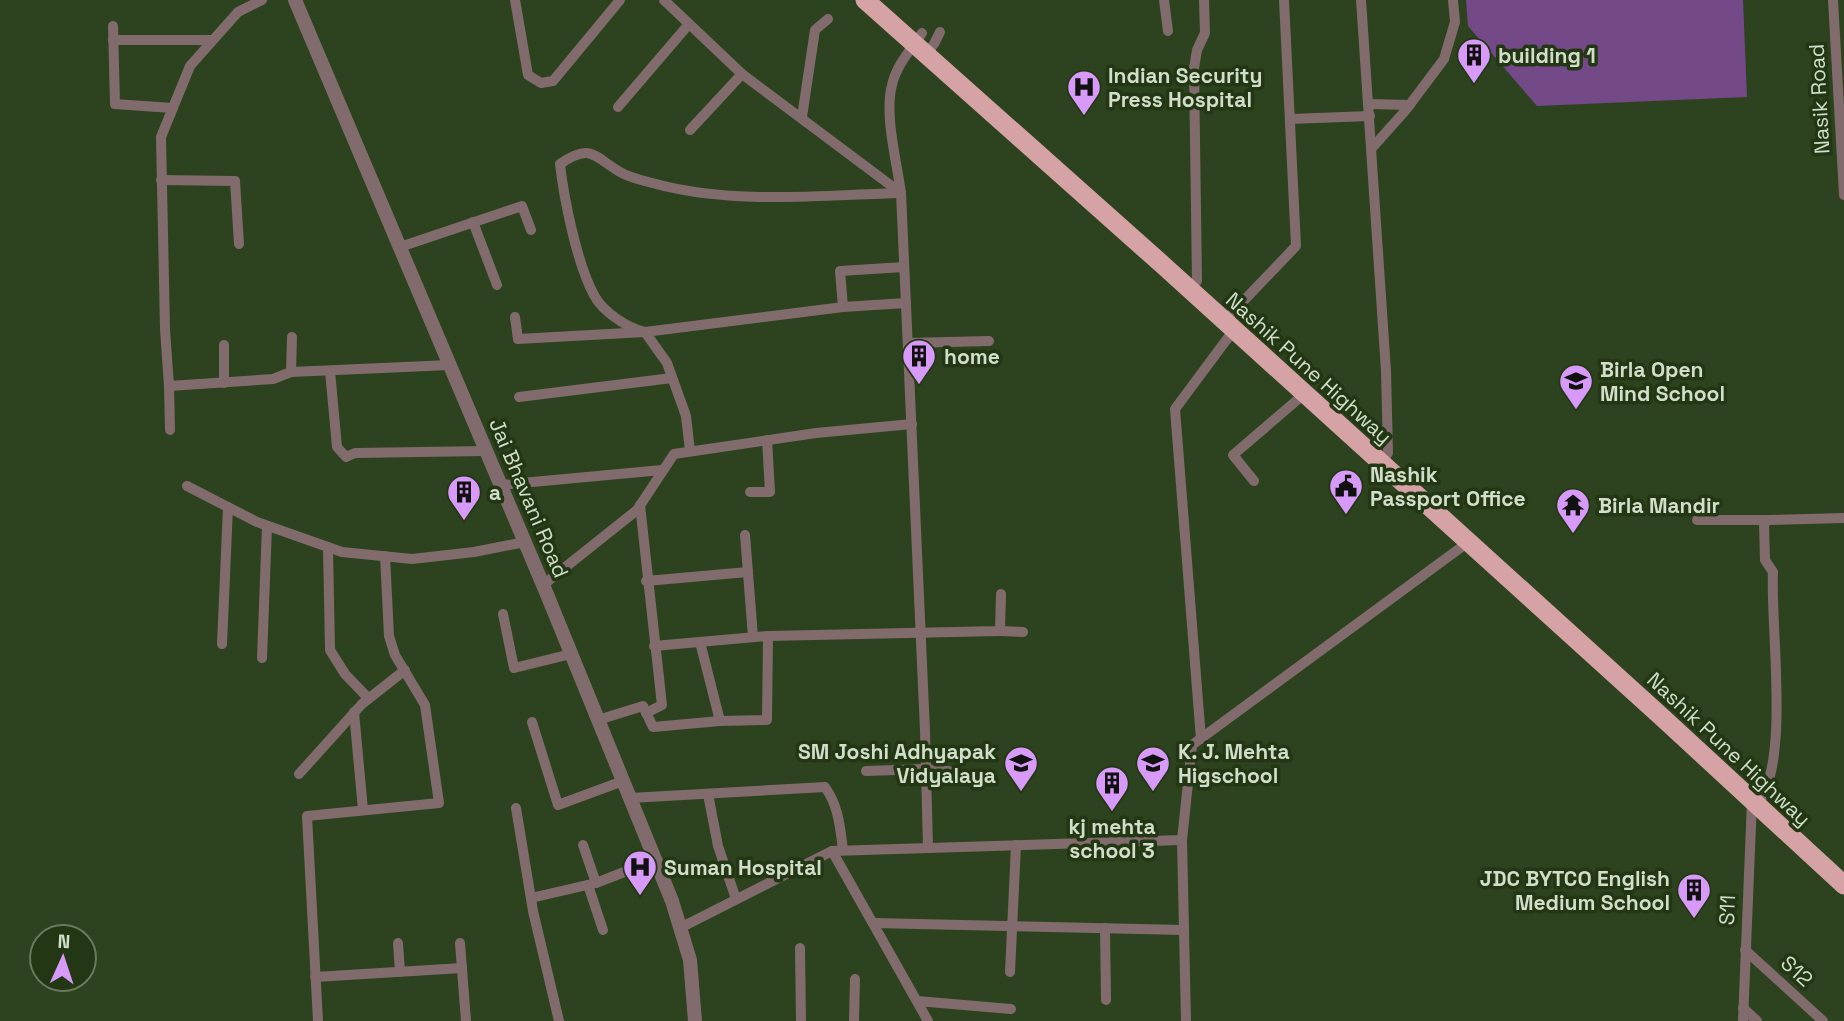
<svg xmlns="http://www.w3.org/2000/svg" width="1844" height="1021" font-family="'Space Grotesk',sans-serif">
  <rect width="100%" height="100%" fill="#2d421e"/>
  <path fill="#734a87" d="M 1466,0 L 1743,0 L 1747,97 L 1537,106 L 1468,26 Z"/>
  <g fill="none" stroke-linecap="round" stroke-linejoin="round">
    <g stroke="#826b6d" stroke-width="10">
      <path d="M 515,0 L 528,75 L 541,83 L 553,81 L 620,0"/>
      <path d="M 664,0 L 742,74 L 901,193"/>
      <path d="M 1164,0 L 1168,31"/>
      <path d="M 1361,0 L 1386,371 L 1388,453 L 1381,463"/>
      <path d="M 1833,0 L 1844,195"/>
      <path d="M 113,26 L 115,104 L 172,108"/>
      <path d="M 922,33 C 911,49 896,66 892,85 C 884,115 897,162 901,193 L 925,731 L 928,848"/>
      <path d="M 113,40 L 212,40"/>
      <path d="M 926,54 L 934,44 L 940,32"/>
      <path d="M 1369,104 L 1410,105"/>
      <path d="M 618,107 L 689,24"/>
      <path d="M 802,117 L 815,30 L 828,19"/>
      <path d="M 1290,119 L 1370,116"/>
      <path d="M 690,130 L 742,74"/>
      <path d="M 1372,148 L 1405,111 L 1444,59 L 1455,22 L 1453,0"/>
      <path d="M 161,180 L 235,181 L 239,244"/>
      <path d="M 473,222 L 497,285"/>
      <path d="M 400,247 L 522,206 L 531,230"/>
      <path d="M 1197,281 L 1194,68 L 1197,50 L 1205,33 L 1204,0"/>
      <path d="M 843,307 L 906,303"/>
      <path d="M 1232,313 L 1296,246 L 1284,0"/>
      <path d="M 515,317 L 518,339 L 645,332 L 843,307 L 840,271 L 904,267"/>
      <path d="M 908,343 L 989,341"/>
      <path d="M 224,345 L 224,383"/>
      <path d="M 330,371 L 337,447 L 346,457 L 355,453 L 486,451"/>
      <path d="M 291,372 L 292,337"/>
      <path d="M 169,386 L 165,329 L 161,137 L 190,66 L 238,12 L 262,0"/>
      <path d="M 519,397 L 672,378"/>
      <path d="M 170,430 L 169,386 L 273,379 L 291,372 L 450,365"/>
      <path d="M 690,451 L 686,416 L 667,363 L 645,332 C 627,328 602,311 594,295 C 577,264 564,199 560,164 C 591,143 593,156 620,172 C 630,178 645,181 656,184 C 735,205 820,195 901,193"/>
      <path d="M 1254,481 L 1233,455 L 1303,395"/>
      <path d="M 501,485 L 662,470"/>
      <path d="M 187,486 L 257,522 L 342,552 L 412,559 L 474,552 L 525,542"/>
      <path d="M 750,492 L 770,492 L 767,440"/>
      <path d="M 640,505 L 662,705 L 646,713"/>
      <path d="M 1697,520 L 1768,520"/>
      <path d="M 745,535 L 753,637"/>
      <path d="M 328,547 L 330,650 L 345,674 L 368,698"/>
      <path d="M 646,581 L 748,572"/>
      <path d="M 543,585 L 637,510 L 674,454 L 816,433 L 912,424"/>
      <path d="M 503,614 L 514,668 L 571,654"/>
      <path d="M 1000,631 L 1023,632"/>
      <path d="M 700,642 L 720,721 L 767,720 L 768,636"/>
      <path d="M 222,644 L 228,507"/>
      <path d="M 654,646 L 768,636 L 1000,631 L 1001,594"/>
      <path d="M 262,658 L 267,526"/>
      <path d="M 354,712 L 363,810"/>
      <path d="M 598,720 L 643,706 L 653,727 L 720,721"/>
      <path d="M 532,722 L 558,805 L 623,781"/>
      <path d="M 1201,739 L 1175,409 L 1233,331"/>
      <path d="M 866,771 L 925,769 L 957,772"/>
      <path d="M 299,774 L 362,704 L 405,670"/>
      <path d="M 708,794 L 718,846 L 736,899"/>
      <path d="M 630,798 L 825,787 C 839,807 840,827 843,850"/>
      <path d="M 1757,805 C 1791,763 1770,627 1773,572 L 1765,560 L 1764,524 L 1768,520 L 1844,518"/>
      <path d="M 516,808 L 533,911 L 559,1021"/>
      <path d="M 1182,840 L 1186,1021"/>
      <path d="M 583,845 L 596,883"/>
      <path d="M 832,851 L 928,1021"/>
      <path d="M 588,885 L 603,930"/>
      <path d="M 531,898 L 596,883 L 655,860"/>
      <path d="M 873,923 L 1184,930"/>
      <path d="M 680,928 L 832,851 L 1182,840 L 1192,745 L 1467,543"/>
      <path d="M 1105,928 L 1106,1000"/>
      <path d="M 398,943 L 400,972"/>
      <path d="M 460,943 L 466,1021"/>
      <path d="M 800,948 L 801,1021"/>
      <path d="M 1745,950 L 1823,1021"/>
      <path d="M 1010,972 L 1016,845"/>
      <path d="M 315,977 L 462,968"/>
      <path d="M 917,1001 L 1011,1009"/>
      <path d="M 1743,1008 L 1757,1021"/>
      <path d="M 318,1021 L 307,816 L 439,803 L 425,705 L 395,655 L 389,636 L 385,556"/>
      <path d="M 854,1021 L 855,979"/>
      <path d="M 1743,1021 L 1752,801"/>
    </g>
    <path stroke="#826b6d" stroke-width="14" d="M 295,0 L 546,592 L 672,901 L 690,960 L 695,1021"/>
    <path stroke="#d5a3a6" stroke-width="19" d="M 865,0 L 1164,266 L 1664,719 L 1844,885"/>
  </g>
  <defs>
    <g id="building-pin" transform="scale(1.75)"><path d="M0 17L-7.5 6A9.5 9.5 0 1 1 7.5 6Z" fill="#d89af8" stroke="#233714"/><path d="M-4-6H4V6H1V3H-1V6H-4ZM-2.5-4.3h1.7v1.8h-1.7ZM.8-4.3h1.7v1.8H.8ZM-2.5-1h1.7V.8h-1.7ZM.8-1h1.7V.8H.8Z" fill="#111"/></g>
    <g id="hospital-pin" transform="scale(1.75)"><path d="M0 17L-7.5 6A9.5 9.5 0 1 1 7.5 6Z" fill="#d89af8" stroke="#233714"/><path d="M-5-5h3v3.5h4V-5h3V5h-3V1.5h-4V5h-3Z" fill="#111"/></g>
    <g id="school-pin" transform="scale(1.75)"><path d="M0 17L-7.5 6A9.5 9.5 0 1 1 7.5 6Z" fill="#d89af8" stroke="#233714"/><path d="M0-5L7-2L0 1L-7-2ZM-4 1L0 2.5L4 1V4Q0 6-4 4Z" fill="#111"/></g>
    <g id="civic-pin" transform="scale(1.75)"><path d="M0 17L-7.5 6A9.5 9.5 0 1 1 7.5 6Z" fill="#d89af8" stroke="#233714"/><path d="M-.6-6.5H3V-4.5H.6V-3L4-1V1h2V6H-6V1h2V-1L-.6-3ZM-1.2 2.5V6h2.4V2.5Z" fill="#111"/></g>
    <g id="temple-pin" transform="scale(1.75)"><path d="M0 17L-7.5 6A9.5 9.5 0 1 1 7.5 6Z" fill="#d89af8" stroke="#233714"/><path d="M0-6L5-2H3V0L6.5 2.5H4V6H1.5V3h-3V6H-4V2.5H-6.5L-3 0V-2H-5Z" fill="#111"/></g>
  </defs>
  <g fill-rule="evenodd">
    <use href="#building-pin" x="1474" y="55"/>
    <use href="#hospital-pin" x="1084" y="87"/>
    <use href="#building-pin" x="919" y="356"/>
    <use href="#school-pin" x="1576" y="381"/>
    <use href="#civic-pin" x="1346" y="486"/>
    <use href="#building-pin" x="464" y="492"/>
    <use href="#temple-pin" x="1573" y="505"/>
    <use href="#school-pin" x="1021" y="763"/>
    <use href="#school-pin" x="1153" y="763"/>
    <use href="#building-pin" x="1112" y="783"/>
    <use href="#hospital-pin" x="640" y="867"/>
    <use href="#building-pin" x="1694" y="890"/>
  </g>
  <g text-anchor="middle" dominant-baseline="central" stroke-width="7" stroke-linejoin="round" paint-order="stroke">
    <g font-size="21" font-weight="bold" fill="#d1dfca" stroke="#233714" text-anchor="start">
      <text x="1498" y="55">building 1</text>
      <text x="1108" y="75">Indian Security<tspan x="1108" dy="24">Press Hospital</tspan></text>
      <text x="944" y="356">home</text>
      <text x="1600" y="369">Birla Open<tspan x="1600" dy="24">Mind School</tspan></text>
      <text x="1370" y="474">Nashik<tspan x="1370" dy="24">Passport Office</tspan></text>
      <text x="489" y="492">a</text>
      <text x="1598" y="505">Birla Mandir</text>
      <text x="996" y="751" text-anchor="end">SM Joshi Adhyapak<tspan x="996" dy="24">Vidyalaya</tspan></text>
      <text x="1178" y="751">K. J. Mehta<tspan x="1178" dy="24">Higschool</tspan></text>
      <text x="1112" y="826" text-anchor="middle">kj mehta<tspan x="1112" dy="24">school 3</tspan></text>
      <text x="664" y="867">Suman Hospital</text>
      <text x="1670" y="878" text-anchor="end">JDC BYTCO English<tspan x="1670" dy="24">Medium School</tspan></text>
    </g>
    <g font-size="21" fill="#d1dfca" stroke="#233714">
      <text transform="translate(1819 99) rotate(-93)">Nasik Road</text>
      <text transform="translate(1309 368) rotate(42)">Nashik Pune Highway</text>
      <text transform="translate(529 498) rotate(67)">Jai Bhavani Road</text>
      <text transform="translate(1729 749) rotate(43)">Nashik Pune Highway</text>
      <text transform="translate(1727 910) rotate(-87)">S11</text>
      <text transform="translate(1797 971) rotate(42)">S12</text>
    </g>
  </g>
  <g transform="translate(63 958) rotate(3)"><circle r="33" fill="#233714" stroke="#697a5d" stroke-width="2"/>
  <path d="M0-5L12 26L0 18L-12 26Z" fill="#d89af8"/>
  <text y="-10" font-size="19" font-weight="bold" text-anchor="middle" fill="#d1dfca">N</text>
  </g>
</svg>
